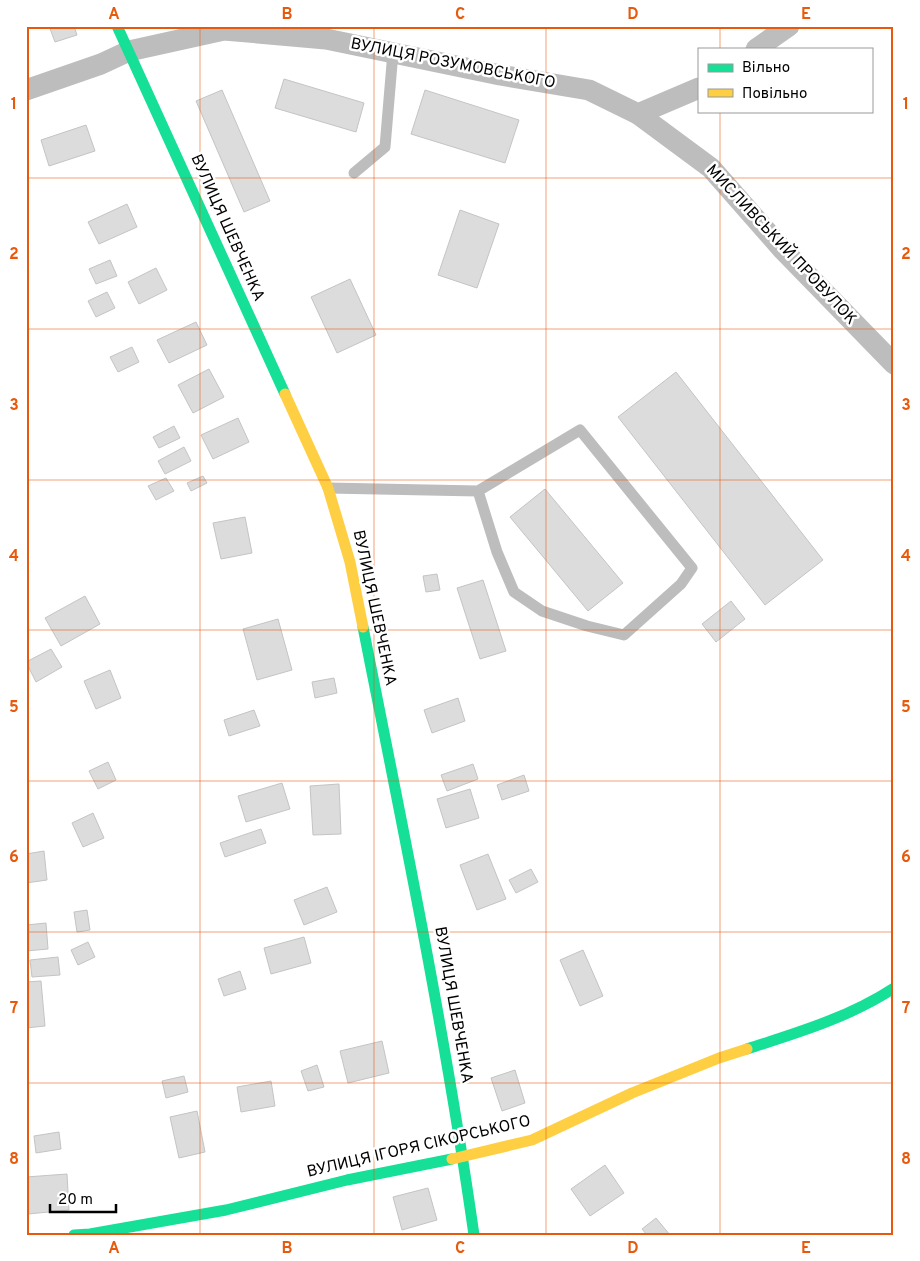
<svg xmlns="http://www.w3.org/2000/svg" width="920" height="1261" font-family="Overpass,sans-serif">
  <rect width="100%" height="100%" fill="#fff"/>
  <g fill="#dcdcdc" stroke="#c4c4c4">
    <path d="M 49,26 L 74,26 L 77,35 L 55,42 Z"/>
    <path d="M 284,79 L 364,103 L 356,132 L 275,108 Z"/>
    <path d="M 222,90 L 270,201 L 244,212 L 196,101 Z"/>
    <path d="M 425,90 L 519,120 L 505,163 L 411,134 Z"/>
    <path d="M 86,125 L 95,151 L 49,166 L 41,140 Z"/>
    <path d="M 127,204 L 137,227 L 99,244 L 88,222 Z"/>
    <path d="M 460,210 L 499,224 L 477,288 L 438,275 Z"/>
    <path d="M 110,260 L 117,276 L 96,284 L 89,269 Z"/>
    <path d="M 156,268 L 167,290 L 139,304 L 128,282 Z"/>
    <path d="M 350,279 L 376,335 L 337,353 L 311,297 Z"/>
    <path d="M 107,292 L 115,308 L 96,317 L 88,301 Z"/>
    <path d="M 196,322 L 207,345 L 169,363 L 157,340 Z"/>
    <path d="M 132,347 L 139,362 L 118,372 L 110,357 Z"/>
    <path d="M 209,369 L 224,397 L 193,413 L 178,385 Z"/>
    <path d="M 676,372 L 823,560 L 765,605 L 618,417 Z"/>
    <path d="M 238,418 L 249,442 L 213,459 L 201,435 Z"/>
    <path d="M 174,426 L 180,438 L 159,448 L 153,437 Z"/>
    <path d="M 184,447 L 191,461 L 165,474 L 158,461 Z"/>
    <path d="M 203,476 L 207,483 L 191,491 L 187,483 Z"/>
    <path d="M 166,478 L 174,491 L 156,500 L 148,486 Z"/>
    <path d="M 545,489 L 623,583 L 588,611 L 510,517 Z"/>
    <path d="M 245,517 L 252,553 L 221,559 L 213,523 Z"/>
    <path d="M 437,574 L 440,590 L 426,592 L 423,576 Z"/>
    <path d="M 483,580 L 506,651 L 480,659 L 457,588 Z"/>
    <path d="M 85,596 L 100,624 L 61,646 L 45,618 Z"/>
    <path d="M 731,601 L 745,619 L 716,642 L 702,624 Z"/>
    <path d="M 278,619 L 292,670 L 257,680 L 243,629 Z"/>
    <path d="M 51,649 L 62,667 L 36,682 L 26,662 Z"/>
    <path d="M 110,670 L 121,698 L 96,709 L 84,681 Z"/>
    <path d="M 334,678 L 337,693 L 315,698 L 312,682 Z"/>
    <path d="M 458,698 L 465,721 L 432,733 L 424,710 Z"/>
    <path d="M 254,710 L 260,726 L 229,736 L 224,720 Z"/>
    <path d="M 108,762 L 116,780 L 98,789 L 89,771 Z"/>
    <path d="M 473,764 L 478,779 L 447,791 L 441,775 Z"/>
    <path d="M 524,775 L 529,791 L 502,800 L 497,785 Z"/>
    <path d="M 282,783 L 290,809 L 246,822 L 238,796 Z"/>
    <path d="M 339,784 L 341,834 L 313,835 L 310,786 Z"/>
    <path d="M 470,789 L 479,818 L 446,828 L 437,799 Z"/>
    <path d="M 93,813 L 104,838 L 83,847 L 72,823 Z"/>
    <path d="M 261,829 L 266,843 L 225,857 L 220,843 Z"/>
    <path d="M 44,851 L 47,880 L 26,883 L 26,854 Z"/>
    <path d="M 488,854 L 506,899 L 477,910 L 460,865 Z"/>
    <path d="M 531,869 L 538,882 L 516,893 L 509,880 Z"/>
    <path d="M 327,887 L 337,912 L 304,925 L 294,900 Z"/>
    <path d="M 87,910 L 90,930 L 77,932 L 74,912 Z"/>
    <path d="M 46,923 L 48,949 L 26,951 L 26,925 Z"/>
    <path d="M 304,937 L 311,963 L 271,974 L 264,948 Z"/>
    <path d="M 88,942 L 95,957 L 78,965 L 71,950 Z"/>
    <path d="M 583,950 L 603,996 L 580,1006 L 560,960 Z"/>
    <path d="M 58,957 L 60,975 L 32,977 L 30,960 Z"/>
    <path d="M 240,971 L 246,989 L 224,996 L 218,979 Z"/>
    <path d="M 41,981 L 45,1026 L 26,1028 L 26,982 Z"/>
    <path d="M 382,1041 L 389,1073 L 348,1083 L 340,1051 Z"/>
    <path d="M 317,1065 L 324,1087 L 308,1091 L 301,1071 Z"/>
    <path d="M 515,1070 L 525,1103 L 502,1111 L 491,1078 Z"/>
    <path d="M 184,1076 L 188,1092 L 166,1098 L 162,1081 Z"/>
    <path d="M 271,1081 L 275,1106 L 241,1112 L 237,1087 Z"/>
    <path d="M 197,1111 L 205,1152 L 179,1158 L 170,1117 Z"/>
    <path d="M 59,1132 L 61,1149 L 36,1153 L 34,1136 Z"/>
    <path d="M 605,1165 L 624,1193 L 590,1216 L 571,1189 Z"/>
    <path d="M 67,1174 L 69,1210 L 28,1214 L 26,1177 Z"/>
    <path d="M 428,1188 L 437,1220 L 402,1230 L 393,1197 Z"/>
    <path d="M 656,1218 L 670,1235 L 647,1235 L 642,1229 Z"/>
  </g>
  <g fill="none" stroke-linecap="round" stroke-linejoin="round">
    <g stroke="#bdbdbd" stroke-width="11">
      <path d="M 354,173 L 385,147 L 393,52"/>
      <path d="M 328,488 L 478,491 L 580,430 L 692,568 L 681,584 L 624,635 L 587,626 L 542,611 L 514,592 L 497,552 L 478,491"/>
    </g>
    <g stroke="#bdbdbd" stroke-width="21">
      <path d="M 756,49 L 789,26"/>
      <path d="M 26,90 L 101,64 L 129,51 L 224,30 L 326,39 L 500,75 L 589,90 L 638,114 L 699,88"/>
      <path d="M 638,114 L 711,168 L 783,250 L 894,364"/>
    </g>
    <g stroke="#16e098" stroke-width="11">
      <path d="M 117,26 L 285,394"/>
      <path d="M 363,627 C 403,829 445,1031 474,1235"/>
      <path d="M 747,1049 C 797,1033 850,1017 894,988"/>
      <path d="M 74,1235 L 90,1234 L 226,1210 L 347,1180 L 452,1159"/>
    </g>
    <g stroke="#ffcf43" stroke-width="11">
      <path d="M 285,394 L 328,488 L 350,562 L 363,627"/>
      <path d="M 452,1159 L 532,1140 L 632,1093 L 719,1058 L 747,1049"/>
    </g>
  </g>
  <path fill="none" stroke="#e8590c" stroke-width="1" stroke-opacity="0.55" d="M 200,26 L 200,1235M 374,26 L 374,1235M 546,26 L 546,1235M 720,26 L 720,49M 720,111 L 720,1235M 26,178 L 894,178M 26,329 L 894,329M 26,480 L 894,480M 26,630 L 894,630M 26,781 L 894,781M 26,932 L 894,932M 26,1083 L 894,1083"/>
  <g text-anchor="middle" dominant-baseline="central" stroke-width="5" stroke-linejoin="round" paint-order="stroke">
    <g font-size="16" fill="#000" stroke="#fff">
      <text transform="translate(453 64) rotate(11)">ВУЛИЦЯ РОЗУМОВСЬКОГО</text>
      <text transform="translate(227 228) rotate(66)">ВУЛИЦЯ ШЕВЧЕНКА</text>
      <text transform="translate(781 245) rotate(47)">МИСЛИВСЬКИЙ ПРОВУЛОК</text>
      <text transform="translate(374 608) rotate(78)">ВУЛИЦЯ ШЕВЧЕНКА</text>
      <text transform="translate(453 1005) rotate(80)">ВУЛИЦЯ ШЕВЧЕНКА</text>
      <text transform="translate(419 1147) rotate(-13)">ВУЛИЦЯ ІГОРЯ СІКОРСЬКОГО</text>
    </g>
  </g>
  <rect width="920" height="1261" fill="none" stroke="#ffffff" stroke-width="55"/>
  <rect x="698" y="48" width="175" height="65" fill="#ffffff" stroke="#999999"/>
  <rect x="708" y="64" width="25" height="8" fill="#16e098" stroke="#999999"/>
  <text x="742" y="72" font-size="15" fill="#000000">Вільно</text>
  <rect x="708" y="89" width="25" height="8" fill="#ffcf43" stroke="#999999"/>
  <text x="742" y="98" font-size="15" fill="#000000">Повільно</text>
  <path d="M50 1204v8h66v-8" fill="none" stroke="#000000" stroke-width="2.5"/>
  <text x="58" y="1204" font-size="15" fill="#000000" stroke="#ffffff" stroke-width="4" paint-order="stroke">20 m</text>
  <rect x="28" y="28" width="864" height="1206" fill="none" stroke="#e8590c" stroke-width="2"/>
  <g font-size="16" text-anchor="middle" font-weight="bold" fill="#e8590c">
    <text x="114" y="19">A</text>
    <text x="287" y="19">B</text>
    <text x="460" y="19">C</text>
    <text x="633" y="19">D</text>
    <text x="806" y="19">E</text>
    <text x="14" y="109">1</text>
    <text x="906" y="109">1</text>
    <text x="14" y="259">2</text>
    <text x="906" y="259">2</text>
    <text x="14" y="410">3</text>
    <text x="906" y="410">3</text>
    <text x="14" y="561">4</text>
    <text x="906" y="561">4</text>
    <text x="14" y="712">5</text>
    <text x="906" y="712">5</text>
    <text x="14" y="862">6</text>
    <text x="906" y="862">6</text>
    <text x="14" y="1013">7</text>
    <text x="906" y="1013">7</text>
    <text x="14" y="1164">8</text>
    <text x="906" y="1164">8</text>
    <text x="114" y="1253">A</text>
    <text x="287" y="1253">B</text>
    <text x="460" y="1253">C</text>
    <text x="633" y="1253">D</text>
    <text x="806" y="1253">E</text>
  </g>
</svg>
